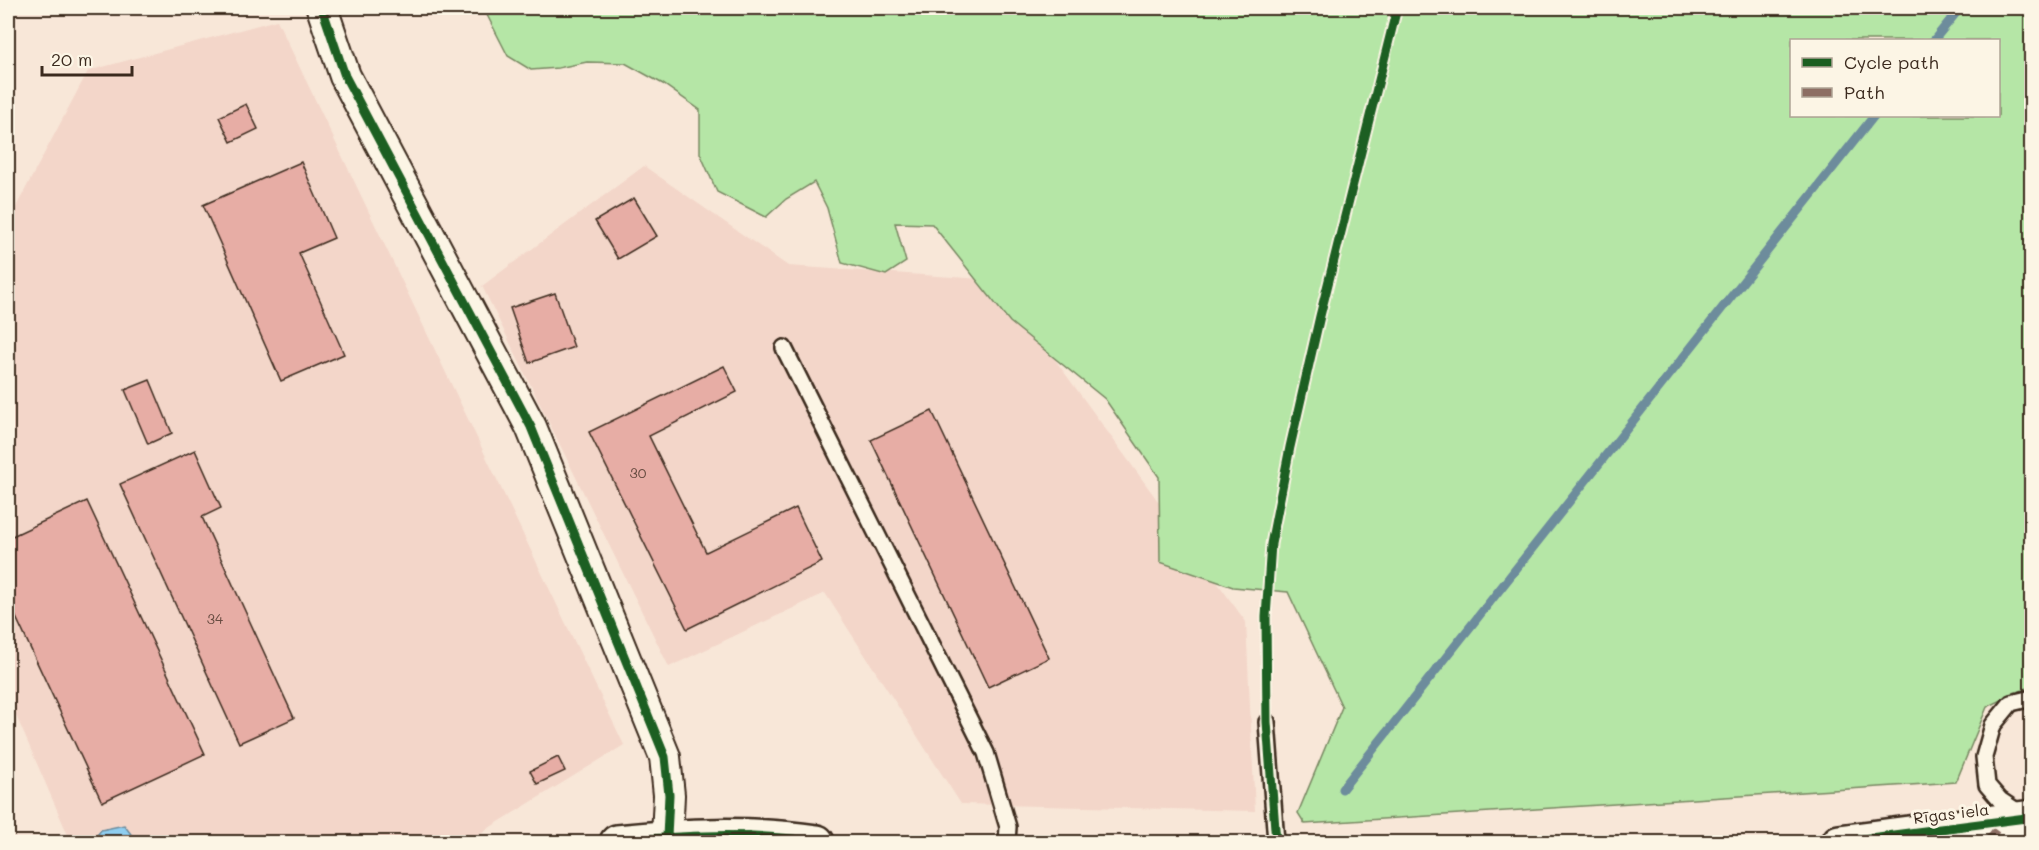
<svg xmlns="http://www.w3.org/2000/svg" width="2039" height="850" font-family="Mali,sans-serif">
  <rect width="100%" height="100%" fill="#f8e7d8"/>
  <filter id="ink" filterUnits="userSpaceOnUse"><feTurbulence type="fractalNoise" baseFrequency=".0167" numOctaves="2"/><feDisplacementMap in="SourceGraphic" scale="12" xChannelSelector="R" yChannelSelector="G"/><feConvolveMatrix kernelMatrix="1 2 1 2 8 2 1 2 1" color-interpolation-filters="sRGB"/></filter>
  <g filter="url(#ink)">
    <g fill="#f3d6c9">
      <path d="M 277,20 L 624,745 L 466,842 L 71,842 L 8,697 L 8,222 L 88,71 Z"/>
      <path d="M 644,166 L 788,266 L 997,280 L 1246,622 L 1255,811 L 961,804 L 825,593 L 669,667 L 482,286 Z"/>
    </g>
    <path fill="#b5e6a6" stroke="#788862" stroke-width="1.5" fill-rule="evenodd" d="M 489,8 L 2031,8 L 2031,686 L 1987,707 L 1956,782 L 1305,824 L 1298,813 L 1342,707 L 1288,592 L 1233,587 L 1160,562 L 1159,477 L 1105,399 L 1010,322 L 932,224 L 895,223 L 906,262 L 886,275 L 842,263 L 827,208 L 814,182 L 786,199 L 766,217 L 717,192 L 700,153 L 700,110 L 663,84 L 625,63 L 587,62 L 558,68 L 531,70 L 508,56 L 487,15 ZM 1792,40 L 1998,40 L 1998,116 L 1792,116 Z"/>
    <path fill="#8fcef0" stroke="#6d8c9c" stroke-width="1.5" d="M 124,825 L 137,842 L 92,842 L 101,830 Z"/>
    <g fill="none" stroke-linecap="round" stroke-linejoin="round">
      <g stroke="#6d8c9c" stroke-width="9">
        <path d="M 1934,40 L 1960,8"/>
        <path d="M 1342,789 L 1874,116"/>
      </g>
    </g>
    <g fill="#e7ada5" stroke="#3b2a1e" stroke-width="1.5">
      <path d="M 246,104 L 258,129 L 231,142 L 219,117 Z"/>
      <path d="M 301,162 L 334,238 L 299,253 L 344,354 L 281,381 L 203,205 Z"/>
      <path d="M 634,198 L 657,236 L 618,259 L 595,221 Z"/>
      <path d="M 555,293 L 574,347 L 529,363 L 510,308 Z"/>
      <path d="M 724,366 L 737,392 L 649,436 L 706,552 L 796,508 L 822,562 L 687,629 L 589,432 Z"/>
      <path d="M 150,380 L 172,433 L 148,444 L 125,390 Z"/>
      <path d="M 932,411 L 1049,658 L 988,687 L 871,440 Z"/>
      <path d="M 195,450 L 221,508 L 202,517 L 294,718 L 239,743 L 120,484 Z"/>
      <path d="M 87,501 L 205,754 L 102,802 L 8,600 L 8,538 Z"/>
      <path d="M 558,757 L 565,771 L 537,784 L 530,771 Z"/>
    </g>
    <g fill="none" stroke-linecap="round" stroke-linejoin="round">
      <g stroke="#3b2a1e" stroke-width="20">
        <g id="lane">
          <path d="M 784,348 L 986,753 L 1008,827 L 1007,842"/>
          <path d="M 1267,722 L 1276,842"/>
          <path d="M 2021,814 L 2000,800 L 1987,785 L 1984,757 L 1993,725 L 2011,703 L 2032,698"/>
        </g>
      </g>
      <g stroke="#3b2a1e" stroke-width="34">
        <path id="street" d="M 322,8 L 345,76 L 531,427 L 665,757 L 669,795 L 667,837"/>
      </g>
      <g stroke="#3b2a1e" stroke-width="38">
        <g id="secondary">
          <path d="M 617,842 C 684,835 750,832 817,842"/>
          <path d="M 1839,842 L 2032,817"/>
        </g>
      </g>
      <use href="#lane" stroke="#fcf5e5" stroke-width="15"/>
      <use href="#street" stroke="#fcf5e5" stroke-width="30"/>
      <use href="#secondary" stroke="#fcf5e5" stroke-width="33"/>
      <path stroke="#8d6e63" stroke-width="8" stroke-dasharray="15 8" stroke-linecap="butt" d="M 1987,842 L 2003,821"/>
      <g stroke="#fcf5e5" stroke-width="13">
        <g id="cycleway">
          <path d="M 322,8 L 345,76 L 531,427 L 665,757 L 669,795 L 667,837"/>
          <path d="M 617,842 C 684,835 750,832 817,842"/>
          <path d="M 1276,842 L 1267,722 L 1266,617 L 1271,544 L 1290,447 L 1320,316 L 1397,8"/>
          <path d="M 1839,842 L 2026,818"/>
        </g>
      </g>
      <use href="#cycleway" stroke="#1b5e20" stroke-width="9"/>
    </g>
  </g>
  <g text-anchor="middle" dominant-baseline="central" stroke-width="6" stroke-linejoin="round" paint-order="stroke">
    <g font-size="14" fill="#664b40">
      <text x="638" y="472">30</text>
      <text x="215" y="618">34</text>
    </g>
    <g font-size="16" fill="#3b2a1e" stroke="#fcf5e5">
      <text transform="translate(1951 813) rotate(-7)">Rīgas iela</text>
    </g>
  </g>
  <rect width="2039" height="850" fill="none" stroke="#fcf5e5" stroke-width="30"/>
  <rect x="15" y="15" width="2009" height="820" fill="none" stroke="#3b2a1e" stroke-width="2" filter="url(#ink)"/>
  <rect x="1790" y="39" width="210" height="78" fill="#fcf5e5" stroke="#afa495" stroke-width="1.5"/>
  <rect x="1802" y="58" width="30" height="9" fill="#1b5e20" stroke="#afa495" stroke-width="1.5"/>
  <text x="1844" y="69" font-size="18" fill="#3b2a1e">Cycle path</text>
  <rect x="1802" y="88" width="30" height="9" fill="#8d6e63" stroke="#afa495" stroke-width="1.5"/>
  <text x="1844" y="99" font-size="18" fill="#3b2a1e">Path</text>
  <path d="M42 66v9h90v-9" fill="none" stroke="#3b2a1e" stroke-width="3"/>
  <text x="51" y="66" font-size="18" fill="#3b2a1e" stroke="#fcf5e5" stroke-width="4.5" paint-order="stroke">20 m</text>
</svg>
